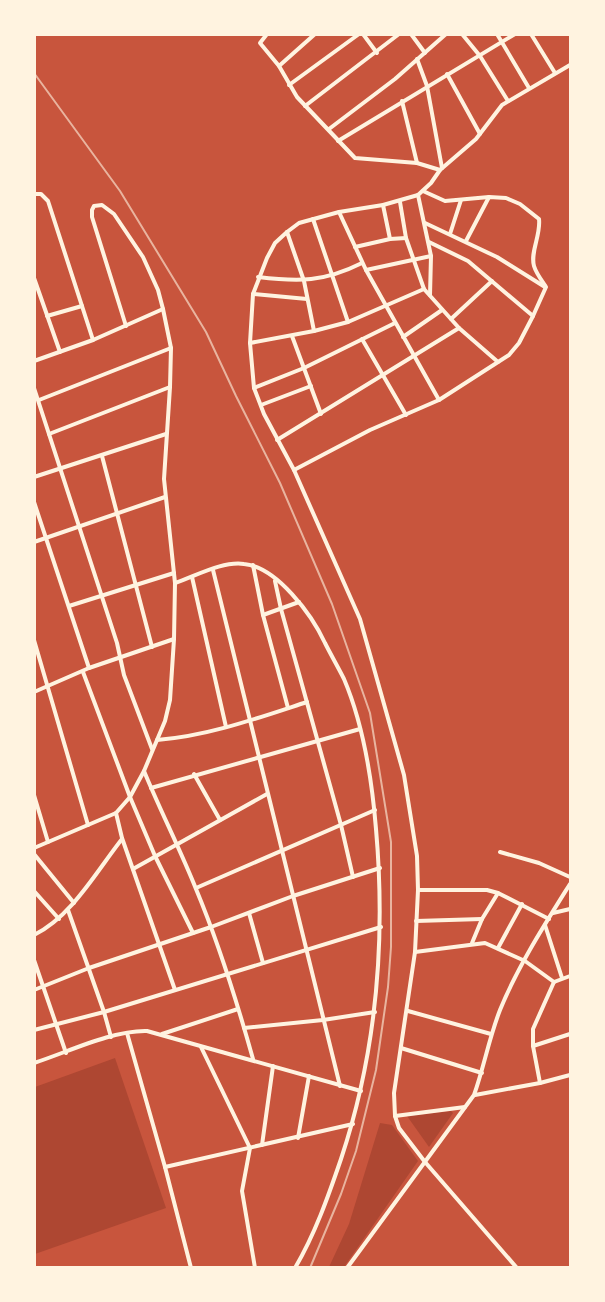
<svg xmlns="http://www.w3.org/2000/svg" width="605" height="1302" font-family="'Open Sans',sans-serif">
  <rect width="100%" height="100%" fill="#c8553d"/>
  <g fill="#ae4732">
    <path d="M 115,1058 L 166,1208 L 35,1254 L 35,1087 Z"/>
    <path d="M 451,1111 L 453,1113 L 429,1147 L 407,1116 Z"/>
    <path d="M 380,1123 L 392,1125 L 418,1161 L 344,1267 L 329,1267 L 349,1224 Z"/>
  </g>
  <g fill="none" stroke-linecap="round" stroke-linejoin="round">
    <g stroke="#fff3e0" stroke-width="4">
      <path d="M 267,34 L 260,43 L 279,66 L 297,97 L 355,158 L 417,163 L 440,170"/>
      <path d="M 363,34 L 377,53"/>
      <path d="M 411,34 L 425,53"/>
      <path d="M 462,34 L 480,56 L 508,101"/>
      <path d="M 497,34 L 529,88"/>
      <path d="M 531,34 L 555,73"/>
      <path d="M 417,59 L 427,86 L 442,168"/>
      <path d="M 279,66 L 315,34"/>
      <path d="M 447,74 L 480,134"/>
      <path d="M 289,85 L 359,34"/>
      <path d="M 402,101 L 417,163"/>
      <path d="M 305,106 L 399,34"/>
      <path d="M 329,129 L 395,79 L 446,34"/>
      <path d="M 338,141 L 515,34"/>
      <path d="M 34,194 L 41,194 L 48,201 L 93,340"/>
      <path d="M 418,195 L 431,256 L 430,295"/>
      <path d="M 400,202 L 406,238 L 424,289 L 459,328 L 498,362"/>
      <path d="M 383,205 L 390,239"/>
      <path d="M 339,212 L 366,270 L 439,400"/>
      <path d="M 313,219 L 348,322"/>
      <path d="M 425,223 L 497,257 L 545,287"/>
      <path d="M 287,232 L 304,281 L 314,331"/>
      <path d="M 450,234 L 461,200"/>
      <path d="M 466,241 L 489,197"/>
      <path d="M 429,242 L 468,261 L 533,316"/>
      <path d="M 355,247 L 390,239 L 406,238"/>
      <path d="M 366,270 L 431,256"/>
      <path d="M 258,277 C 299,282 324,282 362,263"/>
      <path d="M 34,278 L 60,352"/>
      <path d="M 253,294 L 307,299"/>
      <path d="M 47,316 L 82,306"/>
      <path d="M 451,319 L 492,281"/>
      <path d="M 292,336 L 321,414"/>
      <path d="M 403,337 L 442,310"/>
      <path d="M 362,339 L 406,415"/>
      <path d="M 250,343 L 314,331 L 348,322 L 424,289"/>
      <path d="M 34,361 L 93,340 L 163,309"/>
      <path d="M 34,388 L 117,643 L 124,675 L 152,749"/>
      <path d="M 254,388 L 304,368 L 395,323"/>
      <path d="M 39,400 L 171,348"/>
      <path d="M 261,405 L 311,386"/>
      <path d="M 49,434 L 170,387"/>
      <path d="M 277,440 L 459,328"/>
      <path d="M 102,456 L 152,647"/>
      <path d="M 294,470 L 370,430 L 439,400 L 509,355 L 519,343 L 533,316 L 546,287 C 542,281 536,273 534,266 C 530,252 541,235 539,219 L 520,204 L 506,198 L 489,197 L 445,201 L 423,191"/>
      <path d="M 34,477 L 166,434"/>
      <path d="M 34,502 L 89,668"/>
      <path d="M 34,542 L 165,497"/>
      <path d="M 253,565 L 263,615 L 288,708"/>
      <path d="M 213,570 L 340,1086"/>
      <path d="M 192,577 L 226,727"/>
      <path d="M 275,581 L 281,609 L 341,825 L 353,877"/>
      <path d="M 175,583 C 196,576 222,561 244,564 C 277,567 312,615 325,643 C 331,655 338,667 344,679 C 364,726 372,780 376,829 C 386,943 377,1051 341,1159 C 328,1197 315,1234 295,1268"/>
      <path d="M 69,606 L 174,573"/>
      <path d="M 263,615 L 299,602"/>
      <path d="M 34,640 L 88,825"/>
      <path d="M 83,672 L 130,797 L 155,856 L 193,933"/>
      <path d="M 34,692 L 89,668 L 174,639"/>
      <path d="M 157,740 C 208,736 258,718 307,702"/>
      <path d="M 144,771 C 160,810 180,849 196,889 C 219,944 237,1002 253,1059"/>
      <path d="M 194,774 L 220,820"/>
      <path d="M 151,788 L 360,729"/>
      <path d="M 34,795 L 48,842"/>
      <path d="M 116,813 L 122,838 L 175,990"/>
      <path d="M 34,848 L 116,813 L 130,797 L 144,771 L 165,721 L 170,700 L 174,639 L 175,583 L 164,479 L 170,387 L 171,348 L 163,309 L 158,290 L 143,257 L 114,214 L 102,205 L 94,206 L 92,210 L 92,217 L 126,326"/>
      <path d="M 500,852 L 539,863 L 570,877"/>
      <path d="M 34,854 L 74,903"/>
      <path d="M 133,869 L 267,794"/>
      <path d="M 196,888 L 375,810"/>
      <path d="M 418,890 L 487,890 L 498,893 L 549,919"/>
      <path d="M 34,891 L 59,919"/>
      <path d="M 68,910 L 104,1012 L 111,1037"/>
      <path d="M 249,913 L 263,963"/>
      <path d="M 553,913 L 570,909"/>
      <path d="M 416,921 L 482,919"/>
      <path d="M 545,925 L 562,978"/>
      <path d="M 34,935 C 72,916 96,872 122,839"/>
      <path d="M 472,943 L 482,919 L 498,893"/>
      <path d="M 498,948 L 522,904"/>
      <path d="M 415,952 L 485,943 L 525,961 L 554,982"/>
      <path d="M 34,960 L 66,1053"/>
      <path d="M 34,990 L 89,968 L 211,927 L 293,896 L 380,868"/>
      <path d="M 408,1011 L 491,1034"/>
      <path d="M 244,1028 L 323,1020 L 375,1012"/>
      <path d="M 34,1030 L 104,1012 L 381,927"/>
      <path d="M 127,1033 L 165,1167 L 191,1268"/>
      <path d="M 162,1034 L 238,1009"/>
      <path d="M 533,1046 L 570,1034"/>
      <path d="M 201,1047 L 250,1148 L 242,1191 L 255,1268"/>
      <path d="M 401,1048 L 482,1073"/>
      <path d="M 34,1063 C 68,1052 113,1030 147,1031 L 361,1091"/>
      <path d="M 540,1083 L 533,1046 L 533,1029 L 554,982 L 570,976"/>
      <path d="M 475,1095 L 540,1083 L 570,1075"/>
      <path d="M 395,1116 L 465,1107"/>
      <path d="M 298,1138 L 309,1076"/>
      <path d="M 262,1145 L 273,1066"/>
      <path d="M 165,1167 L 353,1124"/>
      <path d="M 347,1268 L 474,1095 C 484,1067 489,1038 500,1010 C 518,966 545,924 570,884"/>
      <path d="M 517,1268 L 425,1162 L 399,1128 L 395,1116 L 394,1093 L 415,952 L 418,890 L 417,856 L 404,775 L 360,619 L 294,470 L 264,414 L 254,388 L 250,343 L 253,294 L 267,258 L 275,243 L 287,232 L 299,223 L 339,212 L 383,205 L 418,195 L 431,183 L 440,170 L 476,139 L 502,105 L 570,65"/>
    </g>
    <path stroke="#e9b49f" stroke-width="2" d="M 34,73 L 120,191 L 206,332 L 236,396 L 280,483 L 332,604 L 370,713 L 391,842 L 391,947 L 388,987 L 376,1070 L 356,1151 L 341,1194 L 310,1268"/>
  </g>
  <rect width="605" height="1302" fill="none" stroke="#fff3e0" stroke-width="72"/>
</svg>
